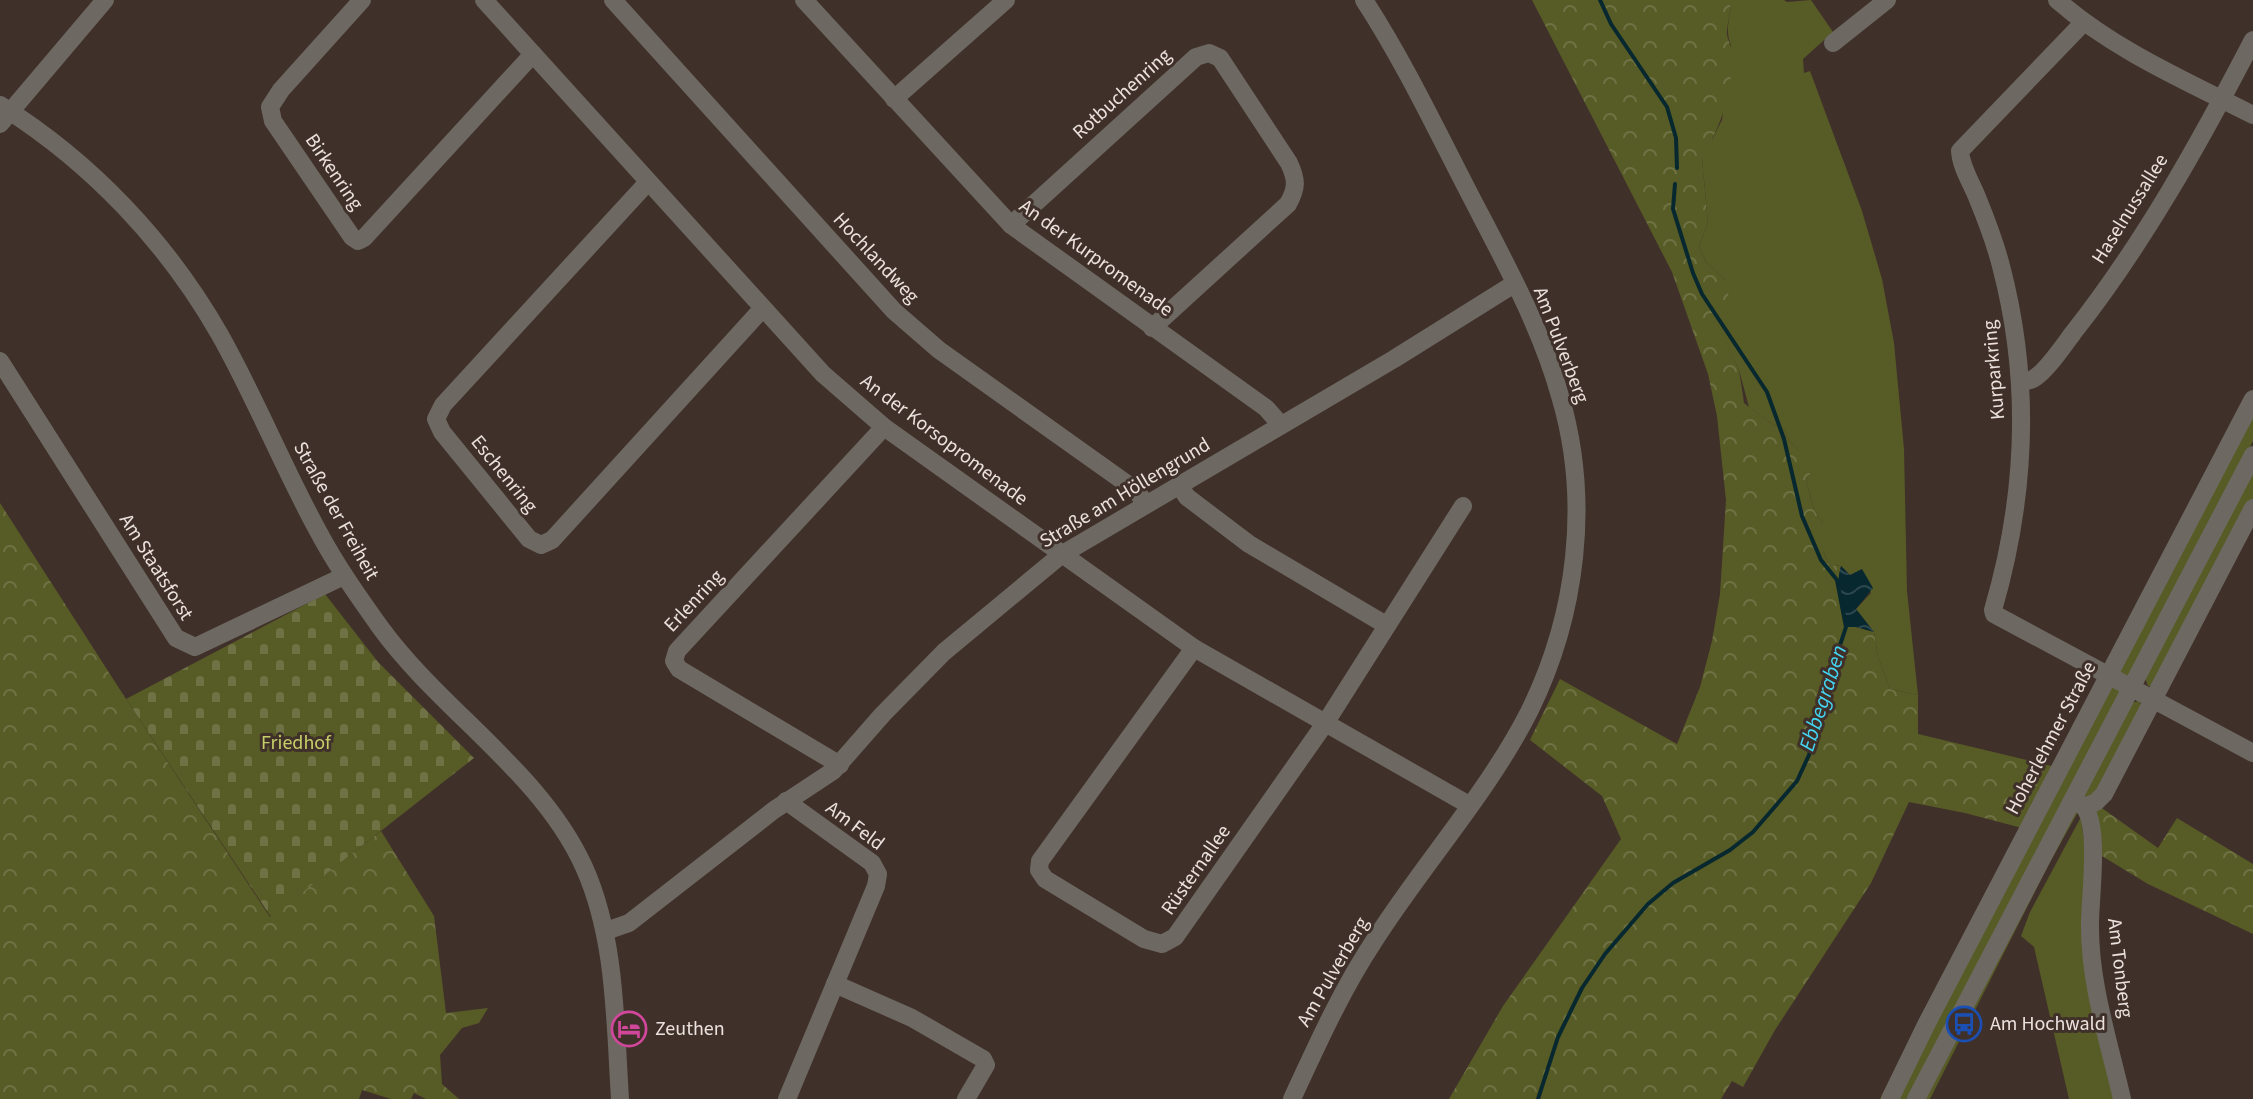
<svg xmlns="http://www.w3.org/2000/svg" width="2253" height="1099" font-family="'Source Sans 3',sans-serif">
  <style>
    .grass { fill: #575b25 }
    .forest { fill: url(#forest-crowns) }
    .cemetery { fill: url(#cemetery-stones) }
    .water { fill: url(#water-waves) }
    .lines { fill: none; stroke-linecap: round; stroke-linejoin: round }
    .stream { stroke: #08282f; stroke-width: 4 }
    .minor { stroke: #6d6962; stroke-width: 18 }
    .labels { text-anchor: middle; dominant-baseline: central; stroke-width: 6; stroke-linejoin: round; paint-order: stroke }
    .street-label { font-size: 20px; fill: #ebe1dd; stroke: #40302a }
    .park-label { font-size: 20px; fill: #c5ce68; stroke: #40302a }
    .poi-label { font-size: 20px; fill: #ebe1dd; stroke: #40302a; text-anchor: start }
    .water-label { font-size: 22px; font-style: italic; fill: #43d7f4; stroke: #40302a }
  </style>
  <defs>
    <pattern id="forest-crowns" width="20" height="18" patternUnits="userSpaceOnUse" patternTransform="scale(2)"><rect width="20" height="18" fill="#575b25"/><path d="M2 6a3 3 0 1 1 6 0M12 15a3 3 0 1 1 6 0" fill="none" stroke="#6f7244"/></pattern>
    <pattern id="cemetery-stones" width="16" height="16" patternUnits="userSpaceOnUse" patternTransform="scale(2)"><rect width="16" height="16" fill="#575b25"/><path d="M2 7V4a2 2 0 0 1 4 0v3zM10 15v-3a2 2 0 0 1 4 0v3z" fill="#6f7244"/></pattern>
    <pattern id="water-waves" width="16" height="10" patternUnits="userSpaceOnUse" patternTransform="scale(2)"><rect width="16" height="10" fill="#08282f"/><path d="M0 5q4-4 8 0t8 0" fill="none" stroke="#2c474d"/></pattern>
  </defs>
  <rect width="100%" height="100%" fill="#40302a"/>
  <!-- grass -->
  <g class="grass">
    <path d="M1731 0H1784L1787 2 1811 0 1833 32 1803 59 1804 73 1810 71 1862 211 1882 279 1894 343 1904 449 1907 591 1918 695 1890 689 1878 657 1874 632 1856 609 1871 593 1861 570 1850 575 1841 566 1829 565 1823 551V524L1814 510 1806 479 1815 466 1789 441 1784 429 1772 424 1749 407 1739 370 1714 318 1726 281 1706 262 1699 246 1708 223 1702 159 1722 120 1731 45C1724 29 1731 17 1731 0Z"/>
    <polygon points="2253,416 2253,441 2115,701 2076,811 2078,812 2049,864 1930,1099 1880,1099 2022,828"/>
    <polygon points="2253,471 2253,500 2151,686 2148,686 2145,678"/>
    <polygon points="2138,701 2143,706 2095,797 2081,797 2132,703"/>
    <polygon points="2081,817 2117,1099 2069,1099 2034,947 2021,936 2030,912"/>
  </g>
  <!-- forest -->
  <g class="forest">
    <path d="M1532 0H1731C1731 11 1728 20 1727 31 1726 36 1730 42 1731 48 1734 79 1726 112 1712 139L1714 146 1702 159 1708 223 1699 246 1706 262 1726 281 1731 311 1715 318 1739 370 1744 403 1772 424 1784 429 1789 441 1816 466 1806 479 1814 510 1823 524V551L1829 565 1841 566C1835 587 1840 606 1846 627H1856L1874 632 1878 657 1890 689 1918 695V734L2056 767 2022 828 1965 813 1909 802 1871 883 1775 1030 1743 1087 1732 1081 1721 1099H1449L1503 1006 1621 839 1602 796 1530 740 1560 679 1677 744 1700 687 1712 641 1720 594 1726 500 1717 416 1708 374 1672 272Z"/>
    <polygon points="0,503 126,699 270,917 381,831 434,916 446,1013 488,1008 479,1023 462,1028 440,1055 442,1084 459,1099 426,1099 414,1093 411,1099 391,1099 362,1090 359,1099 0,1099"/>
    <polygon points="2099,806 2158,848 2177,818 2253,864 2253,934 2148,884 2102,856 2095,812"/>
  </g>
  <!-- cemetery -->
  <polygon class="cemetery" points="325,594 378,662 474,758 271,917 126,699"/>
  <!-- water -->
  <path class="water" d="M1841 566 1850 575 1862 569 1873 588 1856 609 1874 632 1856 627H1846C1840 606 1835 587 1841 566Z"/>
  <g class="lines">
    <!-- stream -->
    <g class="stream">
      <polyline points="1600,0 1611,24 1667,107 1676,138 1677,168"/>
      <polyline points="1538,1099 1558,1037 1582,988 1605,954 1648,904 1673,883 1730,850 1753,832 1797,781 1809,755 1823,697 1846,627 1837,580 1821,560 1802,516 1784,439 1767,392 1702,294 1693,273 1673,209 1675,184"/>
    </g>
    <!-- minor -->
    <g class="minor">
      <polyline points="362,0 281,90 270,107 273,121 352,237 358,241 364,238 533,54"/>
      <polyline points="484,0 823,374 884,427 1194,648 1469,805"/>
      <polyline points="613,0 894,311 939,350 1137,491 1145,504"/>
      <polyline points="804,0 1011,225 1266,408 1281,425"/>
      <path d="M2057 0C2114 50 2186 81 2253 115"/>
      <path d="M2084 22 1960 151C1961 167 1971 182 1977 197 1986 219 1995 242 2001 266 2031 380 2026 497 1993 610L1994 614 2253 753"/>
      <polyline points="1833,43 1887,0"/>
      <polyline points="894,99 1006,0"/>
      <path d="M0 105C91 162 167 242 220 335 256 399 283 467 318 531 336 565 358 596 380 627 441 711 541 772 584 867 616 938 615 1022 620 1099"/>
      <polyline points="0,124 105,0"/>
      <polyline points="648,182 443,405 436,419 442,432 529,539 541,545 552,540 762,309"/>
      <path d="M1011 225 1196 57 1209 53 1220 58 1289 163C1297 180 1297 188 1288 204L1152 328"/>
      <polyline points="0,361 176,638 195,647 344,576"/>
      <path d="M2021 382C2025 381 2029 381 2033 379 2046 372 2064 345 2073 333 2144 243 2200 142 2253 40"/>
      <polyline points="1179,485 1187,497 1249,544 1386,625"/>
      <polyline points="1194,648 1040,861 1039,870 1045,879 1144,939 1162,944 1175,937 1326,722 1463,506"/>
      <polyline points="840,765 679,669 674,661 677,651 884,427"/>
      <polyline points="786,801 872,863 878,874 876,886 787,1099"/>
      <path d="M2073 801C2077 803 2081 804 2084 807 2100 826 2090 898 2090 923 2089 982 2109 1042 2122 1099"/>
      <polyline points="2084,807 2096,802 2104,794 2253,508"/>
      <polyline points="606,931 629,923 774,810 833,771 883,714 944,652 1061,555 1394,359 1514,284"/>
      <polyline points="835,984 912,1018 983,1059 986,1065 966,1099"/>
      <path d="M1292 1099C1317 1045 1341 991 1374 941 1423 864 1487 794 1529 712 1577 615 1591 500 1560 396 1540 324 1501 255 1467 189 1434 125 1403 60 1364 0"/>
      <polyline points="1890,1099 1927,1023 2253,399"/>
      <polyline points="1916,1099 2253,455"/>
    </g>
  </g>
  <!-- icons -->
  <defs>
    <g id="bus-ring" transform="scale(1.8)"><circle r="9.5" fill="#40302a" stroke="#1a4fb4" stroke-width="1.5"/><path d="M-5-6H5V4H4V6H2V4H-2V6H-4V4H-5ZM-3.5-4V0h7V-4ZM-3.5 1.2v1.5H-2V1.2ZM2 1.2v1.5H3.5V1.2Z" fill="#1a4fb4"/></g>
    <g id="hotel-ring" transform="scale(1.8)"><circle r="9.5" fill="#40302a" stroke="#d1479c" stroke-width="1.5"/><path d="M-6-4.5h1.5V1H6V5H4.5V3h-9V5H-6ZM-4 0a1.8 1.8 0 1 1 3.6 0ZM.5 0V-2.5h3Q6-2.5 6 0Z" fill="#d1479c"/></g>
  </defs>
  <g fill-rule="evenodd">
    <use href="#bus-ring" x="1964" y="1024"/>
    <use href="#hotel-ring" x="629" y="1029"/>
  </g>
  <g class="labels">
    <!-- street labels -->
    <g class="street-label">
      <text transform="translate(1122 94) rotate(-42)">Rotbuchenring</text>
      <text transform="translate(334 172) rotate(56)">Birkenring</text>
      <text transform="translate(2130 209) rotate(-58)">Haselnussallee</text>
      <text transform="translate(876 258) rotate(47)">Hochlandweg</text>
      <text transform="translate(1096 258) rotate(36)">An der Kurpromenade</text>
      <text transform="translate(1561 345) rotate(69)">Am Pulverberg</text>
      <text transform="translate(1994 370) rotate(-95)">Kurparkring</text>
      <text transform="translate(944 440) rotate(37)">An der Korsopromenade</text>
      <text transform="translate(504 474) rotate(51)">Eschenring</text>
      <text transform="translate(1125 493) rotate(-31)">Straße am Höllengrund</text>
      <text transform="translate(336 511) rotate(61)">Straße der Freiheit</text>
      <text transform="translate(156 567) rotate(58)">Am Staatsforst</text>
      <text transform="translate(694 601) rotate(-47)">Erlenring</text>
      <text transform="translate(2051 738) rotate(-62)">Hoherlehmer Straße</text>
      <text transform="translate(855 826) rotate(37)">Am Feld</text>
      <text transform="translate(1196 870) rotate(-55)">Rüsternallee</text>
      <text transform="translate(2120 968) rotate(83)">Am Tonberg</text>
      <text transform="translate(1333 972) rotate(-60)">Am Pulverberg</text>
    </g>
    <!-- park labels -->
    <g class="park-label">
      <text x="296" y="743">Friedhof</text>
    </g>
    <!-- poi labels -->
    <g class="poi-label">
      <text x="1990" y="1024">Am Hochwald</text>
      <text x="655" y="1029">Zeuthen</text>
    </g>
    <!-- water labels -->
    <g class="water-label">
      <text transform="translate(1823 698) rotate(-72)">Ebbegraben</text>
    </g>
  </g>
</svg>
